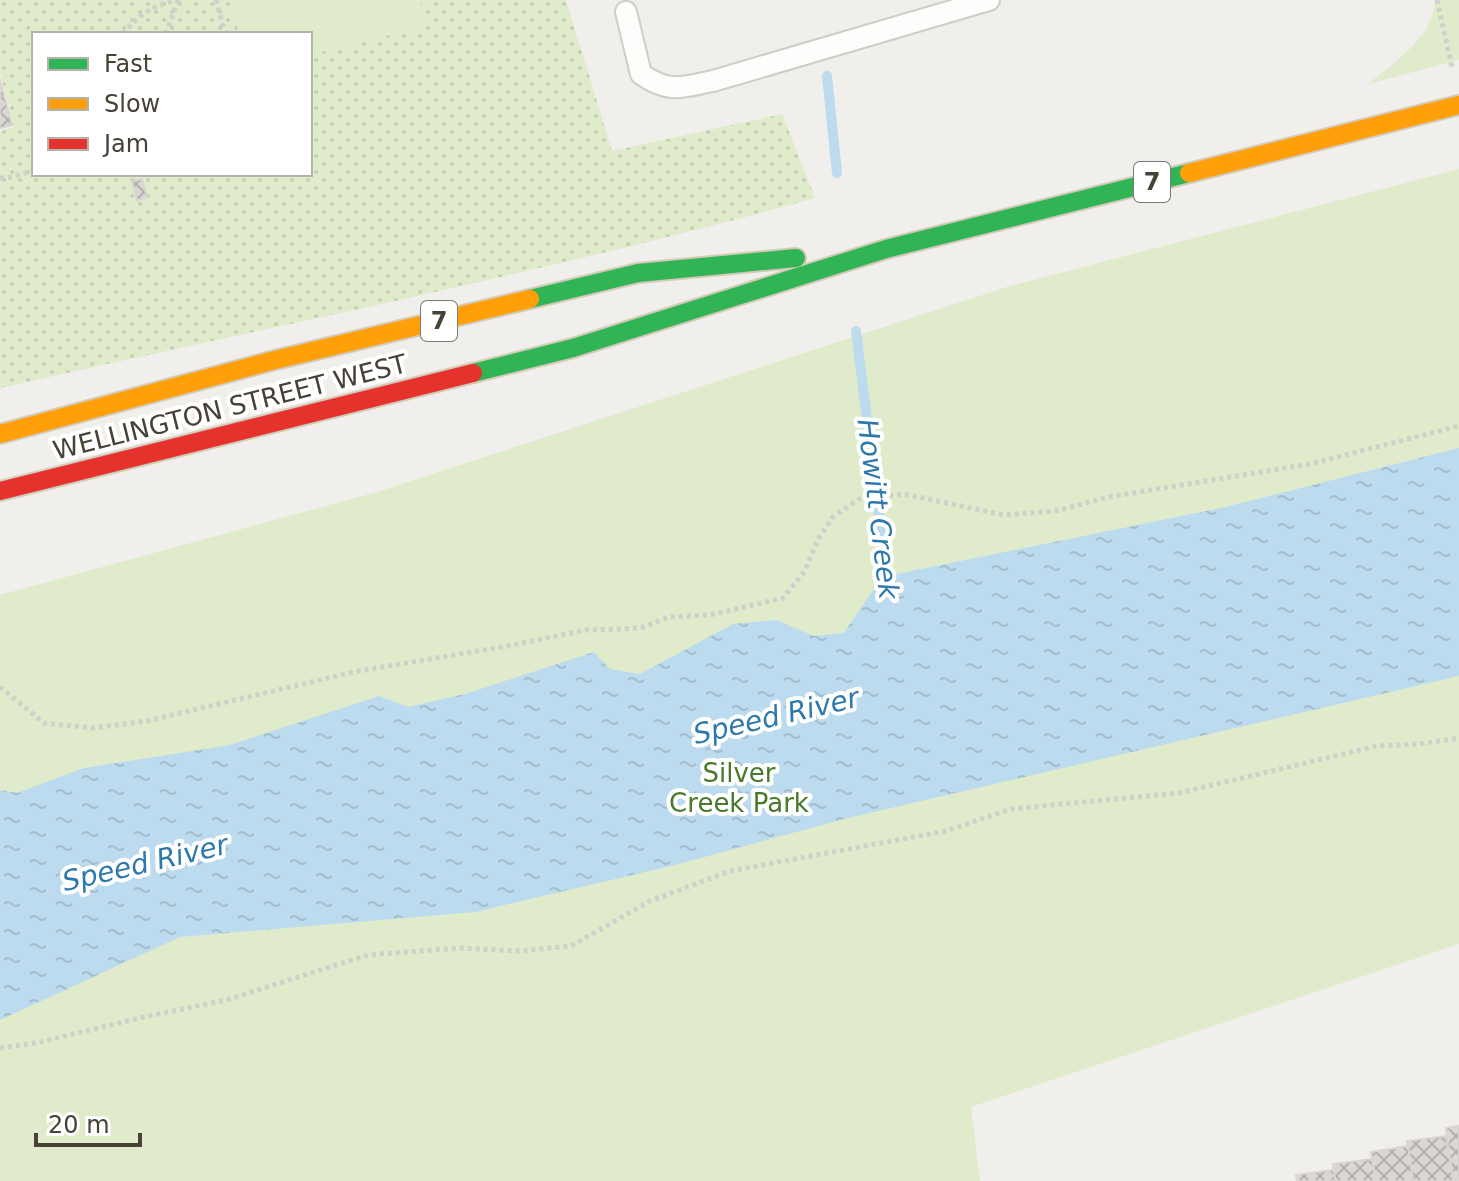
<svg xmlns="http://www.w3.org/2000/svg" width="1459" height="1181" font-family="'DejaVu Sans',sans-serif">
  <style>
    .grass { fill: url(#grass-dots); fill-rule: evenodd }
    .green { fill: #dfebcb }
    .water { fill: url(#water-ripples) }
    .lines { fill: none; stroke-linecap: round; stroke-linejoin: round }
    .stream { stroke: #bcdbee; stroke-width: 10 }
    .building { fill: url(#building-cross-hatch); stroke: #d9d6d1; stroke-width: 2 }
    .lane-casing { stroke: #cfcdc8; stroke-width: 24 }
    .fast-casing { stroke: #d3cbb8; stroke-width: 22 }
    .slow-casing { stroke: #d3cbb8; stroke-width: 22 }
    .jam-casing { stroke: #d3cbb8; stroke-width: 22 }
    .path { stroke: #d1cfca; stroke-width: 5; stroke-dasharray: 4 4; stroke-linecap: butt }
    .lane { stroke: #fdfdfc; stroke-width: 20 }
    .fast { stroke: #30b455; stroke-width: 18 }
    .slow { stroke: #ff9f0a; stroke-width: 18 }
    .jam { stroke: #e5322d; stroke-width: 18 }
    .labels { text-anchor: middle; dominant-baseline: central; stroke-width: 8; stroke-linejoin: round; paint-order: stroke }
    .shield { fill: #fff; stroke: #7e7a73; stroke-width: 2 }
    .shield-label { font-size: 24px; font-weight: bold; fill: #474137 }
    .street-label { font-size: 26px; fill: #474137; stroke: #fff }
    .park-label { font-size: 26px; fill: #49792a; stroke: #fff }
    .water-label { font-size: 28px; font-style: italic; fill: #2e79ab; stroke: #fff }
  </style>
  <defs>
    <pattern id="grass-dots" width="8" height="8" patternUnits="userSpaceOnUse" patternTransform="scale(2)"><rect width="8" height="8" fill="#dfebcb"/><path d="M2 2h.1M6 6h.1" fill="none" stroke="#c1cbaf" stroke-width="1.8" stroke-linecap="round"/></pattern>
    <pattern id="water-ripples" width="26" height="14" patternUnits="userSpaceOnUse" patternTransform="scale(2)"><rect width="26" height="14" fill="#bcdbee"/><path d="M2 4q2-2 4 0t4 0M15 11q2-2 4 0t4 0" fill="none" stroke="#a3bdcd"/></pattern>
    <pattern id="building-cross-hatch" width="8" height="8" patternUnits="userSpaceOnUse" patternTransform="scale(2)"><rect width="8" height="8" fill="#dbd8d3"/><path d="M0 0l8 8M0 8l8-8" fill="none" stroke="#b3b1ac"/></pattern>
  </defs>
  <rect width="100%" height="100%" fill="#f1efeb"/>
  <!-- grass -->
  <path class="grass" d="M0 0H566L612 151 782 114 815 198C546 273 272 326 0 388V131L14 127 0 72ZM34 34H310V174H34Z"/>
  <!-- green -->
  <g class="green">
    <polygon points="230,0 420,0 427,26 310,55 310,34 239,34"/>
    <path d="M1436 0H1459V60L1368 84C1387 68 1412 51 1425 31 1431 22 1434 10 1436 0Z"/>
    <polygon points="1459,169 1459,944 971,1107 980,1181 0,1181 0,595 377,492 1010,286"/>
  </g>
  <!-- water -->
  <polygon class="water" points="1459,448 1459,676 848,818 675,865 475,912 180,937 0,1020 0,790 17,793 84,768 230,745 379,696 408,707 465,694 594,652 610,669 640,674 733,624 776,620 814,636 844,633 871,593 887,576 1221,508"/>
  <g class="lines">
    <!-- stream -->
    <g class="stream">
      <polyline points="827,76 837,173"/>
      <polyline points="856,331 888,587"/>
    </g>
  </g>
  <!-- building -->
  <g class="building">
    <polygon points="0,79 12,125 0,128"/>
    <polygon points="142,179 147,197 137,200 132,181"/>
    <polygon points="1459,1126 1459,1181 1453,1181 1446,1128"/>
    <polygon points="1446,1136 1453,1181 1413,1181 1407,1141"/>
    <polygon points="1408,1146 1413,1181 1376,1181 1371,1152"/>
    <polygon points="1372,1159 1376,1181 1335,1181 1333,1164"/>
    <polygon points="1334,1170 1335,1181 1297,1181 1296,1175"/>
  </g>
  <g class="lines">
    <!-- lane casing -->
    <g class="lane-casing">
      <path id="lane" d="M626 12 641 74C670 94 681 87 713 81L989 0"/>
    </g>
    <!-- fast casing -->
    <g class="fast-casing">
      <g id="fast">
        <polyline points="530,299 638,273 796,258"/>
        <polyline points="473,373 573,348 886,249 1189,173"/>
      </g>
    </g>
    <!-- slow casing -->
    <g class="slow-casing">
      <g id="slow">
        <polyline points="1189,173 1459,105"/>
        <polyline points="0,434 275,360 530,299"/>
      </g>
    </g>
    <!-- jam casing -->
    <g class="jam-casing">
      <polyline id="jam" points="0,491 473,373"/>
    </g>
    <!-- path -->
    <g class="path">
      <polyline points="216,0 225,34"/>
      <polyline points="1437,0 1452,67"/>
      <path d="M123 34C138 15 152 6 176 0"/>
      <polyline points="166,34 178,0"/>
      <polyline points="0,178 12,177 34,170"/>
      <polyline points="0,687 44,723 93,728 147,721 353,672 508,646 586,630 623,629 644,627 668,617 710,615 783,598 805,571 818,539 833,517 859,499 904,494 1004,515 1056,511 1108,497 1310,464 1459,426"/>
      <polyline points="0,1048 36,1043 144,1017 226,1000 368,955 460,948 520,951 571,946 650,901 730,871 946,831 1011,809 1179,793 1377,746 1419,744 1459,738"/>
    </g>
    <!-- lane -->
    <use href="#lane" class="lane"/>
    <!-- fast -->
    <use href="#fast" class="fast"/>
    <!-- slow -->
    <use href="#slow" class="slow"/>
    <!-- jam -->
    <use href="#jam" class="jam"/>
  </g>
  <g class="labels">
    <!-- shield labels -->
    <g class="shield">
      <rect x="1134" y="162" width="36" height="40" rx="6"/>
      <rect x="421" y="301" width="36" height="40" rx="6"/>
    </g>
    <g class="shield-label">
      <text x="1152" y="182">7</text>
      <text x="439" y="321">7</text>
    </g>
    <!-- street labels -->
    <g class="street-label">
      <text transform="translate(230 407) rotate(-14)">WELLINGTON STREET WEST</text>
    </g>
    <!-- park labels -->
    <g class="park-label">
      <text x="739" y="773">Silver<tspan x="739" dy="30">Creek Park</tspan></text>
    </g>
    <!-- water labels -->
    <g class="water-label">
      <text transform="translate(878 509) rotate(83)">Howitt Creek</text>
      <text transform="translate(776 716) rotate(-13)">Speed River</text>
      <text transform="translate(145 863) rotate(-13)">Speed River</text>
    </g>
  </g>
  <!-- legend -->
  <rect x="32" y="32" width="280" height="144" fill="#ffffff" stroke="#b5b3af" stroke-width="2"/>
  <rect x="48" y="58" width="40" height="12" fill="#30b455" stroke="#b5b3af" stroke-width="2"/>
  <text x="104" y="72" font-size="24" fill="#474137">Fast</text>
  <rect x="48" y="98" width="40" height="12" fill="#ff9f0a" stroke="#b5b3af" stroke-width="2"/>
  <text x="104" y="112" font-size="24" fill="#474137">Slow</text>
  <rect x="48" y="138" width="40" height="12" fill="#e5322d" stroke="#b5b3af" stroke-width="2"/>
  <text x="104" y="152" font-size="24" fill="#474137">Jam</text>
  <!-- scale -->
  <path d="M36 1133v12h104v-12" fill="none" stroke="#474137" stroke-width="4"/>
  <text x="48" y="1133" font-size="24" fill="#474137" stroke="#ffffff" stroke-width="6" paint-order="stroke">20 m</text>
</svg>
